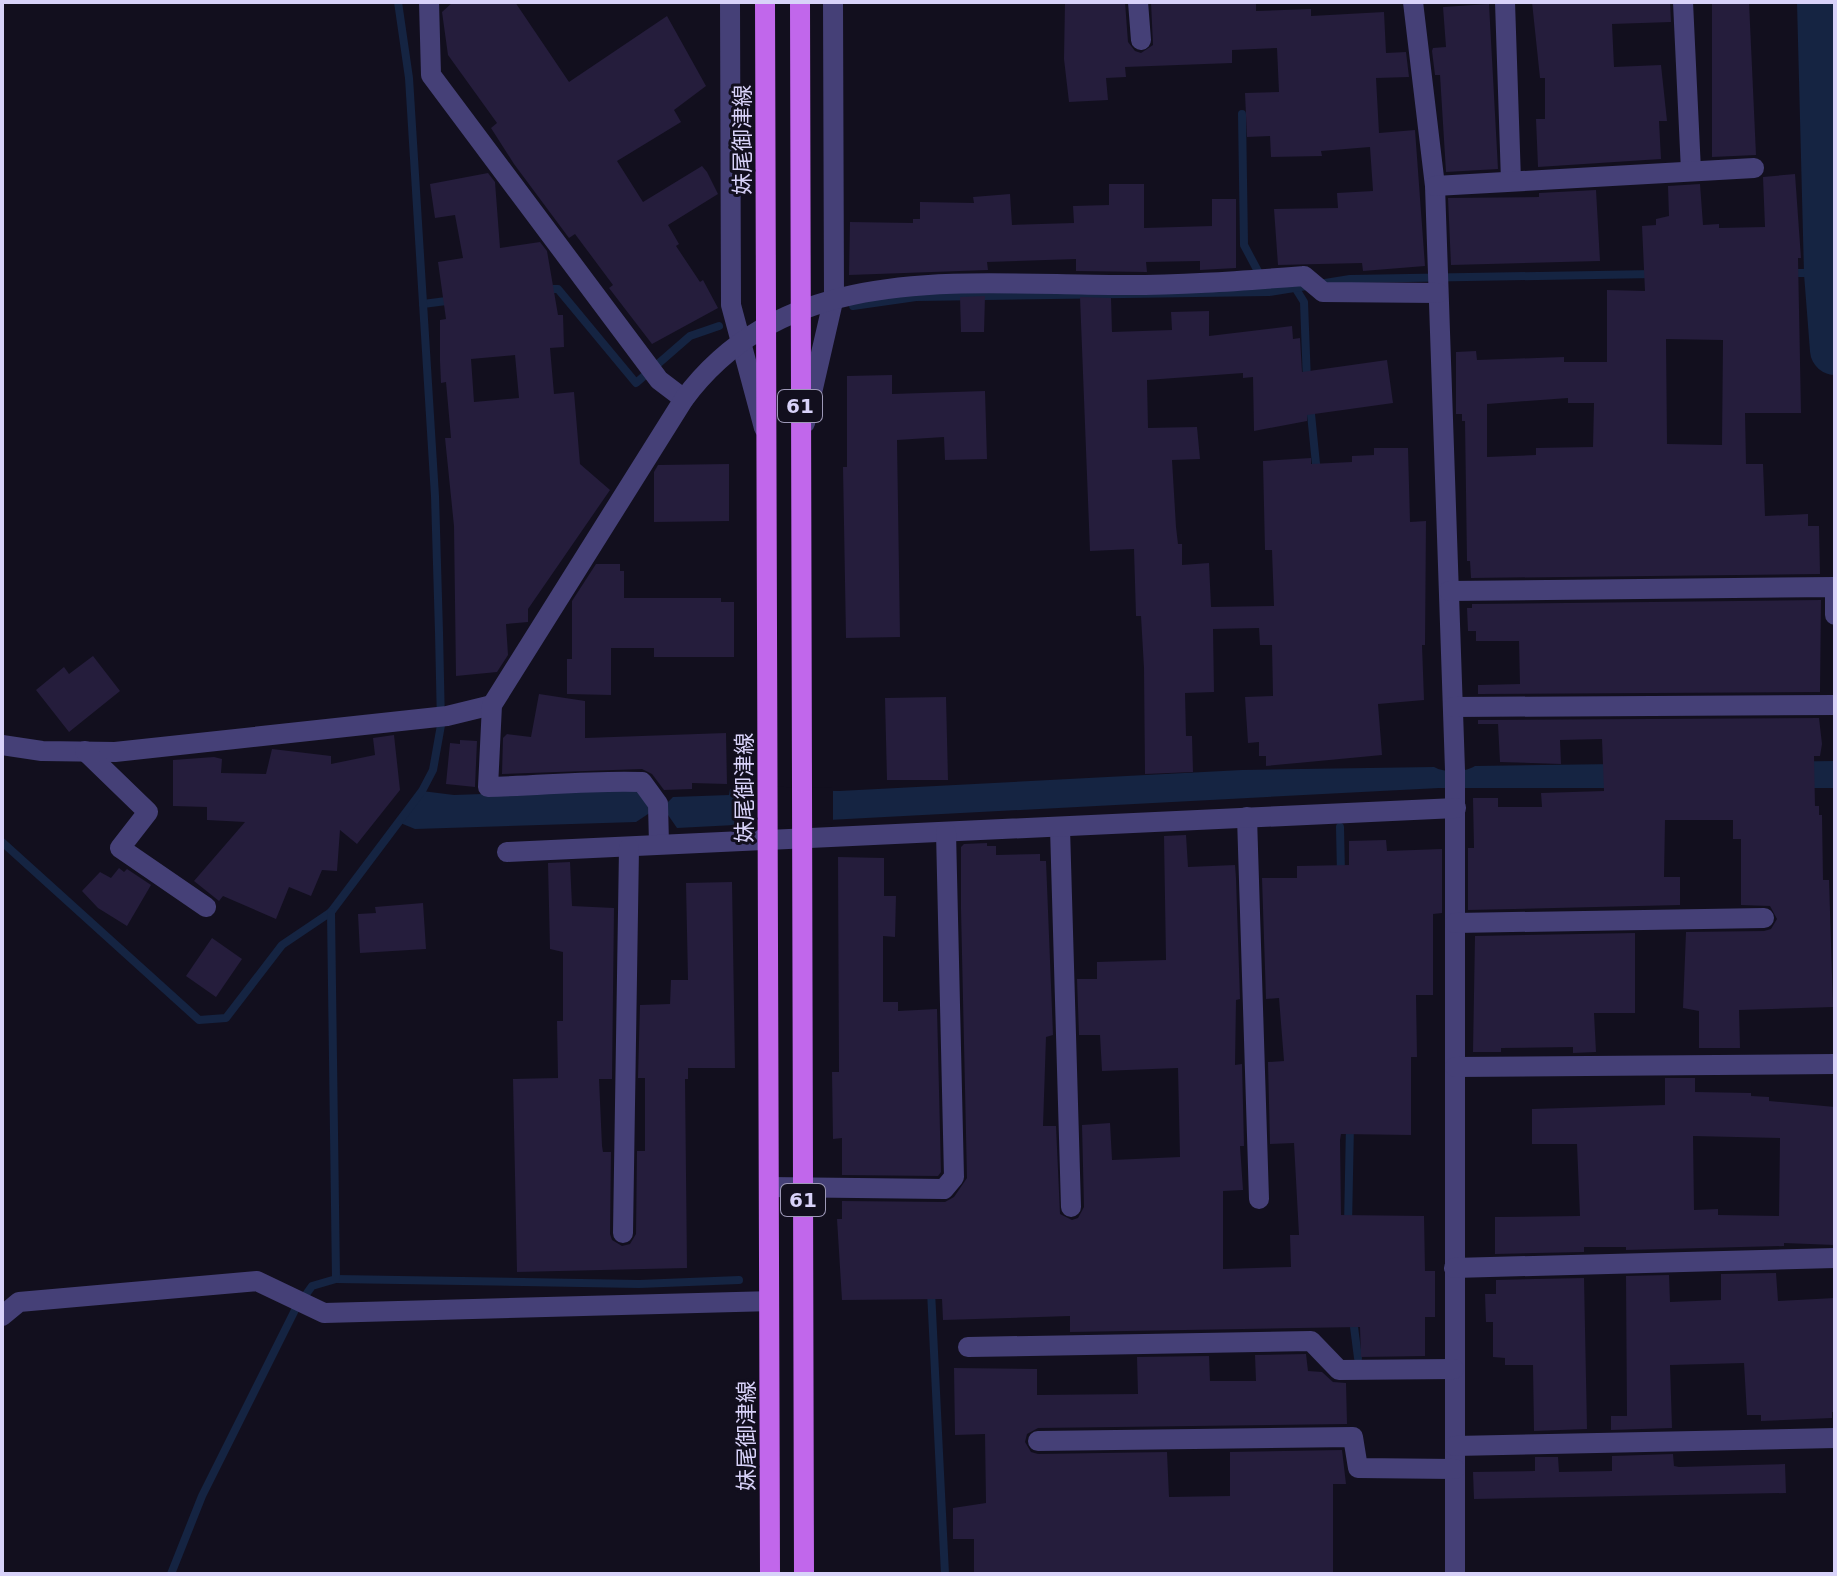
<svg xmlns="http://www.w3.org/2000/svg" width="1837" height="1576" font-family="'DejaVu Sans','Noto Sans JP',sans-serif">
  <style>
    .water { fill: #152442 }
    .pier { fill: #120f1e }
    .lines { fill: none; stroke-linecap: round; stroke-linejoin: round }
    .stream { stroke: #152442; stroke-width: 8 }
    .river { stroke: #152442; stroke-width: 50 }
    .building { fill: #251d3c; fill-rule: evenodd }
    .minor { stroke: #454077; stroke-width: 20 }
    .major { stroke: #c167eb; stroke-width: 20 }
    .labels { text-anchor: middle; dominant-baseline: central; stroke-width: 6; stroke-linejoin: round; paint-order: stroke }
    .shield { fill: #120f1e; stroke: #9d98b7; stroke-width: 2 }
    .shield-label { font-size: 20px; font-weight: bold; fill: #d8d2f9 }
    .street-label { font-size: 22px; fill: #d8d2f9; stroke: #120f1e }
  </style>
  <rect width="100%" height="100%" fill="#120f1e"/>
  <!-- water -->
  <path class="water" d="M1835 761V788H1439L677 828 666 812H651L636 822 415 829 398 822 422 791 454 795 639 788 666 804 673 797 729 795 730 789 839 791 1242 770 1434 767C1445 773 1464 773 1475 766Z"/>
  <!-- pier -->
  <polygon class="pier" points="738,786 833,788 833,823 738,829"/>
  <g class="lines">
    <!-- stream -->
    <g class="stream">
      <polyline points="1242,114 1244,245 1261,277"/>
      <polyline points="1828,193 1835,192"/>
      <polyline points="1787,273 1829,273"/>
      <polyline points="543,289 558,289 636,383 690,336 719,326"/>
      <polyline points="1296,289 1304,302 1307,382"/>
      <polyline points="423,304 454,300"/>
      <polyline points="853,306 916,297 1269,292 1350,279 1654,274"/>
      <polyline points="1310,404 1317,474"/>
      <polyline points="1340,827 1341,874"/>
      <polyline points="2,842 199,1020 226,1018 282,945 331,912 422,791 433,770 441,725 439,632 435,496 409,78 398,2"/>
      <polyline points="1348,1226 1350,1124"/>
      <polyline points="336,1279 639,1284 739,1280"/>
      <polyline points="931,1291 945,1574"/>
      <polyline points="1353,1319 1358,1358"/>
      <polyline points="171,1574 202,1496 295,1310 312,1286 336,1279 331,912"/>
    </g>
    <!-- river -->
    <polyline class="river" points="1822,2 1829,273 1835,350"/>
  </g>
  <!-- building -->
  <g class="building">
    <polygon points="453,2 515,2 569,82 667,16 706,86 674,110 681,122 617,161 643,202 702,166 707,172 718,194 668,225 679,244 676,246 700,282 703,280 718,308 652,344 609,288 613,285 575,234 569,238 514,164 491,128 497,123 448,55 442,12"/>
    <polygon points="1065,2 1125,2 1128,42 1135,51 1141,53 1153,45 1151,2 1256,2 1256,11 1311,9 1311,16 1384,12 1386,53 1406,52 1409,77 1376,78 1379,133 1415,130 1425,266 1363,271 1362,263 1278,265 1274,209 1338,208 1337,193 1373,191 1370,147 1321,151 1322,156 1271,157 1270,136 1247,137 1245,93 1279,92 1277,48 1232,50 1232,63 1125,67 1126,77 1106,78 1108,100 1069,102 1064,59"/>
    <polygon points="1532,2 1670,2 1671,22 1612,24 1614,67 1661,65 1667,121 1659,121 1661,159 1538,167 1536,119 1545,119 1545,78 1540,78"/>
    <polygon points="1712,2 1749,2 1756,155 1712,157"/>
    <polygon points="1489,4 1498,169 1446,172 1440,75 1435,75 1432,51 1433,48 1446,47 1443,7"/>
    <path d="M488 173 495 182 500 248 540 242 547 251 558 315H563L564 347 550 348 554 394 574 392 580 464 610 490 528 609V622L506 624 508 655 497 672 456 676 454 526 445 438H451L446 382 441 383 440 361V320L446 319 438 262 463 258 455 215 435 218 430 184ZM515 355 519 398 474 402 471 359Z"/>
    <path d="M1795 174 1801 258H1798L1801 413H1745L1746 464H1763L1765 516 1808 514V526H1819L1820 574 1471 578 1470 561H1467L1465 421H1462V414H1456V352L1476 351 1477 360 1564 357V362H1607V290L1645 291 1642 226 1656 225V219L1669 216 1668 186 1700 184 1703 225 1719 224V228L1765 227 1763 177ZM1666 339 1723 340 1722 445 1667 444ZM1568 398V403H1594L1593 447 1536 448V455L1487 457V404Z"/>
    <polygon points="1109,184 1144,184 1144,228 1212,226 1212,199 1236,199 1236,268 1200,270 1200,261 1146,262 1147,272 1076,271 1076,259 987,262 988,270 849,275 850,222 913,223 913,219 920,219 920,202 974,203 973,197 1010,194 1012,225 1074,223 1073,206 1109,205"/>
    <polygon points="1596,190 1600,261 1451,265 1448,198 1539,197 1539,193"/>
    <polygon points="985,296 984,332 961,332 960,297"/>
    <polygon points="1080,297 1111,298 1112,332 1172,330 1171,312 1209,311 1209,336 1292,326 1293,339 1300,338 1302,372 1387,360 1393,403 1307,415 1307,421 1254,431 1253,377 1243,378 1243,373 1147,380 1148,428 1197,427 1200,459 1172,460 1176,527 1178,544 1182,544 1182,565 1209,563 1211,607 1274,606 1272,550 1265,550 1263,461 1311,458 1311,464 1352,462 1352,456 1374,455 1374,448 1408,448 1410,522 1426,521 1425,645 1422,645 1424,700 1378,704 1382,755 1266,766 1266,756 1259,756 1259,742 1248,743 1245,697 1273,696 1272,645 1260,645 1259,628 1213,629 1214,692 1185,693 1186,736 1192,736 1193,772 1145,774 1144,668 1141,616 1136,616 1134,549 1090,551"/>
    <polygon points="892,375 892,394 985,391 987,459 945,460 944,437 897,440 900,637 846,638 843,467 847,467 847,376"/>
    <polygon points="729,464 729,521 654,522 654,472 658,465"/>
    <polygon points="596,564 620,564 620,571 624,571 624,598 721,598 721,602 734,602 734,657 654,657 654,648 611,648 611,695 567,694 567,659 572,659 572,601"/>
    <polygon points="1821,600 1820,692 1478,694 1478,685 1520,684 1519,641 1476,641 1476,631 1468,631 1467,608 1472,608 1472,604"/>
    <polygon points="93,656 120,691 69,732 36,690 64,667 69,674"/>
    <polygon points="539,694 585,701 585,738 726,733 727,784 692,783 692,789 664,790 652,774 642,769 502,774 503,738 507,734 531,737"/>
    <polygon points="946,697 948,780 887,780 885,698"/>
    <polygon points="1819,718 1822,744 1820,756 1814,756 1815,806 1819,806 1819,815 1822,815 1823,880 1829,880 1833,1007 1739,1010 1740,1048 1699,1048 1699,1011 1683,1008 1686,932 1764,931 1771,929 1777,919 1770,906 1741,905 1741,839 1733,839 1733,820 1665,820 1664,877 1680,877 1680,905 1468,910 1468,848 1474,848 1473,798 1498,798 1498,807 1542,807 1541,793 1604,791 1602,739 1560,740 1561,764 1500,762 1498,724 1478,724 1478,720"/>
    <polygon points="394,735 400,790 357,844 340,830 337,871 322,870 311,896 289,887 276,919 223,896 219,901 194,881 245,822 207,820 207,807 173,806 173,760 214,757 222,759 221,773 266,774 272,749 331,756 331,764 375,755 373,738"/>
    <polygon points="460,740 477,741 475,787 446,784 450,743 460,744"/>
    <polygon points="1186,835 1188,867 1235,865 1236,878 1240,999 1236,1000 1235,1065 1242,1064 1244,1146 1240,1146 1243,1190 1223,1191 1223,1269 1291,1267 1290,1235 1299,1235 1294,1143 1270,1144 1268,1062 1284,1061 1279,998 1266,999 1262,878 1297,878 1297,866 1349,865 1349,841 1386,840 1387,851 1442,849 1442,913 1433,914 1433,995 1416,995 1417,1057 1411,1057 1411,1135 1341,1134 1340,1140 1341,1215 1424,1216 1425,1271 1435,1271 1435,1317 1425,1317 1425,1356 1361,1357 1360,1327 1070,1332 1070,1316 943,1320 942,1299 842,1300 837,1219 842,1219 842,1201 945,1202 954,1197 967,1178 961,909 961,847 964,844 987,843 987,846 996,846 996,855 1040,854 1040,861 1046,861 1053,1035 1046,1037 1043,1126 1056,1126 1060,1214 1072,1220 1078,1218 1084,1207 1082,1125 1110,1123 1112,1160 1180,1157 1178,1068 1102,1071 1100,1035 1079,1035 1077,979 1097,979 1097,962 1166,960 1164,836"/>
    <polygon points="838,857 884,858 884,896 896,896 895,937 883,936 883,1002 898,1002 898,1011 937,1009 941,1172 938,1176 842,1175 842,1138 833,1139 832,1072 839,1072"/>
    <polygon points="570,862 572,906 614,908 612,1079 599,1079 602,1146 603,1152 611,1152 610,1234 612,1240 622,1246 630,1244 636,1234 637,1151 645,1151 645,1078 638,1078 640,1005 670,1004 671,980 688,980 686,883 732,882 735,1068 688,1068 688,1079 685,1079 687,1268 517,1272 513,1079 558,1078 557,1021 563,1021 563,952 550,949 548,863"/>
    <polygon points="119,868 124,872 127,869 151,885 127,926 98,908 82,891 100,872 111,878"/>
    <polygon points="423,903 426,949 360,953 358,914 376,913 375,907"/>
    <polygon points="1635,933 1635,1013 1594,1013 1596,1052 1573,1053 1573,1047 1501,1048 1501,1052 1473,1052 1475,936"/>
    <polygon points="212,938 242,959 216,997 186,976"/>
    <path d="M1665 1078H1695V1092L1751 1093V1096L1769 1097V1101L1835 1107V1245L1784 1243V1246L1626 1250V1247H1584V1252L1495 1254V1217L1580 1216 1577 1144H1532V1109L1665 1105ZM1693 1136 1780 1138 1779 1216 1718 1215V1209L1694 1210Z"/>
    <polygon points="1776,1273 1778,1301 1835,1298 1835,1412 1832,1412 1832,1418 1761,1421 1761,1415 1747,1415 1744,1363 1670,1365 1672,1428 1611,1430 1611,1416 1627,1416 1626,1276 1669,1275 1670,1302 1721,1300 1721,1274"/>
    <polygon points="1584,1278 1587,1429 1534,1431 1533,1365 1505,1365 1505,1358 1493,1357 1493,1322 1486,1322 1485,1294 1496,1294 1496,1280"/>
    <polygon points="1306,1354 1308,1371 1322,1372 1333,1382 1346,1383 1347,1424 1038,1428 1027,1434 1025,1442 1031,1452 1038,1454 1167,1452 1169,1497 1230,1496 1230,1452 1342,1450 1346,1484 1333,1484 1333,1574 974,1574 974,1539 953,1539 953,1508 986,1503 985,1434 955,1435 954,1368 1037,1369 1037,1395 1138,1394 1137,1357 1209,1356 1210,1381 1256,1381 1255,1355"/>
    <polygon points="1673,1454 1674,1466 1679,1467 1785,1464 1786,1493 1474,1499 1473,1472 1535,1471 1535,1457 1558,1457 1559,1472 1612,1471 1612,1456"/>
  </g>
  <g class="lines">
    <!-- minor -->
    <g class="minor">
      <polyline points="429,2 431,75 659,380 684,399"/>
      <polyline points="730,2 731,305 764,428"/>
      <polyline points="1138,2 1141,40"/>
      <polyline points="1413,2 1435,186 1455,770 1455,1574"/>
      <polyline points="1505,2 1511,181"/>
      <polyline points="1683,2 1691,171"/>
      <polyline points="1435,186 1754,168"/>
      <polyline points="805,423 834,297 833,2"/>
      <polyline points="1449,591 1835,587 1835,615"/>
      <polyline points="1453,707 1835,705"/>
      <polyline points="2,745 42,751 115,752 447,716 492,705"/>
      <polyline points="85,751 148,812 120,848 206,907"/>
      <polyline points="1247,817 1259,1199"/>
      <polyline points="1060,828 1071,1207"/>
      <path d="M659 844 658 804 642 782C591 780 540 786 488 787L492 705 684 399C786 262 958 284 1110 285 1175 286 1239 281 1304 276L1323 292 1438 293"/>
      <polyline points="507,852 1456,808"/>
      <polyline points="1455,923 1764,918"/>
      <polyline points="1455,1067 1835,1064"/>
      <polyline points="769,1187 944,1189 954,1177 946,832"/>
      <polyline points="623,1233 629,848"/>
      <polyline points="1454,1268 1835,1258"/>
      <polyline points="2,1316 19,1302 257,1281 324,1313 769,1301"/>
      <polyline points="968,1347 1311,1341 1339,1370 1454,1369"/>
      <polyline points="1038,1441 1353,1437 1358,1468 1455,1469"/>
      <polyline points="1455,1446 1835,1438"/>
    </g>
    <!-- major -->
    <g class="major">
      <polyline points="765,2 770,1574"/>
      <polyline points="800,2 804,1574"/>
    </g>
  </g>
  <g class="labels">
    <!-- shield labels -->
    <g class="shield">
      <rect x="778" y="390" width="44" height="32" rx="6"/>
      <rect x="781" y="1184" width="44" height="32" rx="6"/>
    </g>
    <g class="shield-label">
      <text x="800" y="406">61</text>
      <text x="803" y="1200">61</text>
    </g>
    <!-- street labels -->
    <g class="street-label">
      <text transform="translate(742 140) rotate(-90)">妹尾御津線</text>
      <text transform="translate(744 788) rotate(-90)">妹尾御津線</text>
      <text transform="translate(746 1436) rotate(-90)">妹尾御津線</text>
    </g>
  </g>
  <!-- border -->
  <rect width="1837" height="1576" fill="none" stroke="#d8d2f9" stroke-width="8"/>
</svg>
